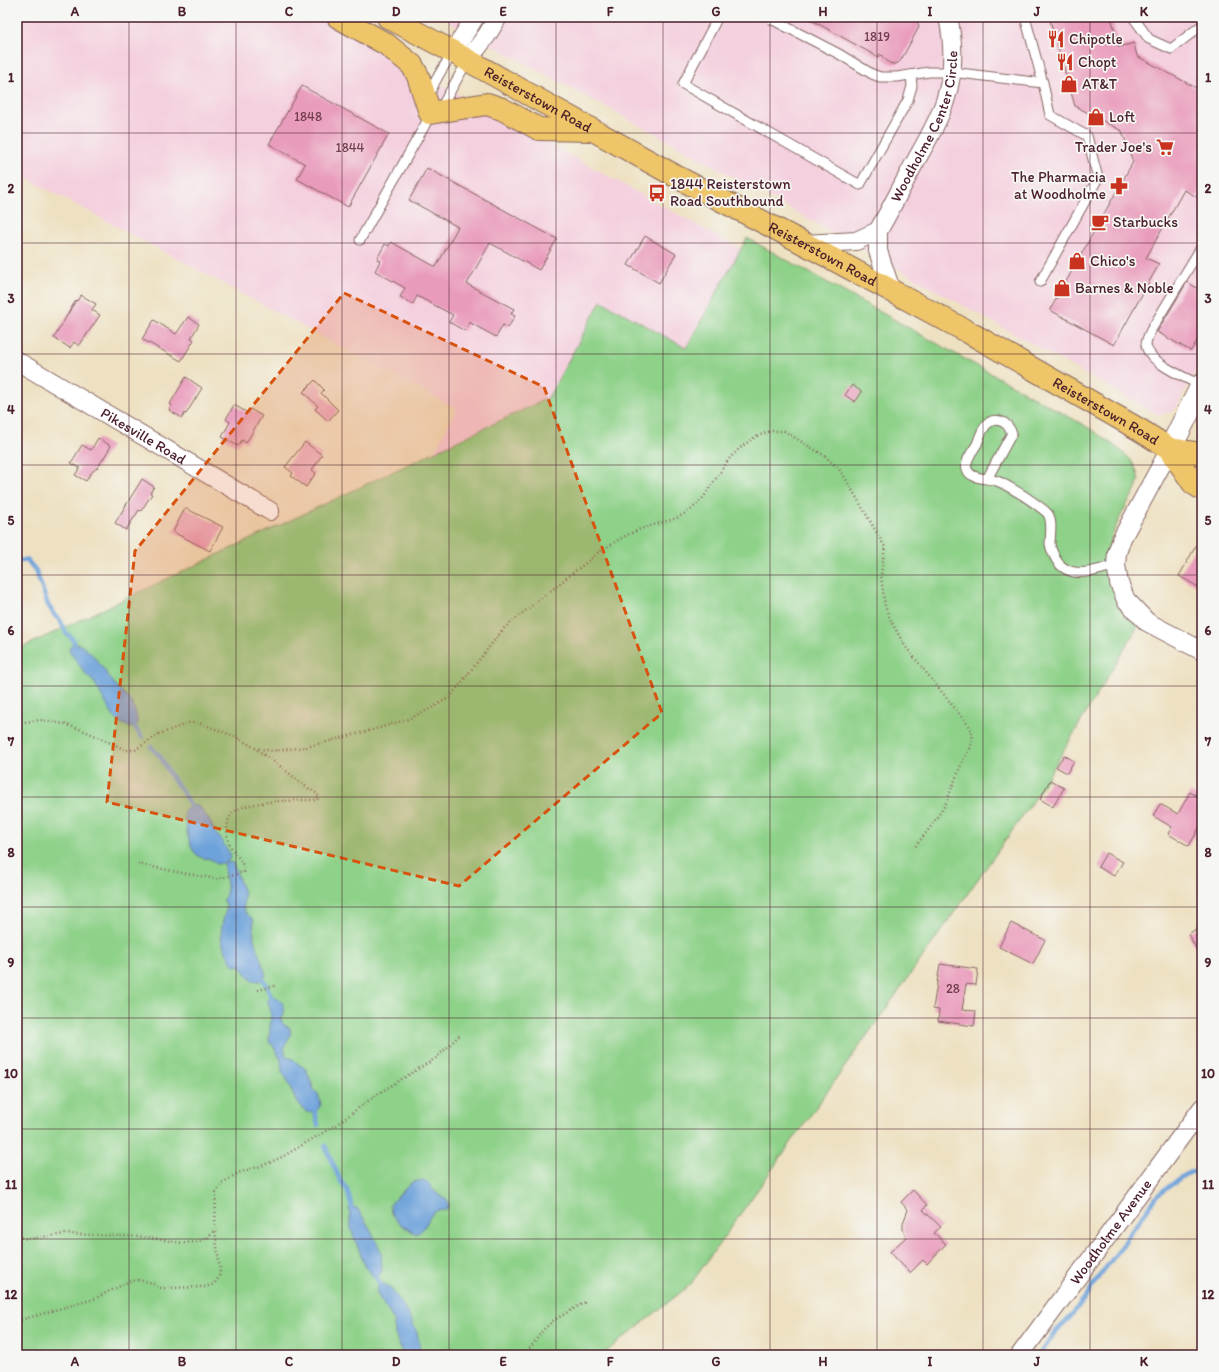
<svg xmlns="http://www.w3.org/2000/svg" width="1219" height="1372" font-family="Itim,sans-serif">
  <style>
    .built { fill: #f4cfde }
    .green { fill: #8ed189; stroke: #6c785a }
    .water { fill: #6da2da; stroke: #5c6082 }
    .lines { fill: none; stroke-linecap: round; stroke-linejoin: round }
    .stream { stroke: #6da2da; stroke-width: 4.5 }
    .building { fill: #e99bbc }
    .service-casing { stroke: #836360; stroke-width: 11 }
    .minor-casing { stroke: #836360; stroke-width: 20 }
    .tertiary-casing { stroke: #836360; stroke-width: 24 }
    .primary-casing { stroke: #836360; stroke-width: 24 }
    .path { stroke: #836360; stroke-width: 2.5; stroke-dasharray: 1 3; stroke-linecap: butt }
    .service { stroke: #fff; stroke-width: 9 }
    .minor { stroke: #fff; stroke-width: 18 }
    .tertiary { stroke: #fff; stroke-width: 22 }
    .primary { stroke: #eec569; stroke-width: 22 }
    .marked { fill: #d8530f; fill-opacity: 0.2; stroke: #d8530f; stroke-width: 3; stroke-dasharray: 8 5; stroke-linejoin: round }
    .grid { fill: none; stroke: #4a1f2b; stroke-width: 1; stroke-opacity: 0.55 }
    .labels { text-anchor: middle; dominant-baseline: central; stroke-width: 3.5; stroke-linejoin: round; paint-order: stroke }
    .number-label { font-size: 13px; fill: #723e4f }
    .poi-label { font-size: 15px; fill: #4a1f2b; stroke: #f6f6f2; text-anchor: start }
    .street-label { font-size: 15px; fill: #4a1f2b; stroke: #f6f6f2 }
    .neatline { fill: none; stroke: #4a1f2b; stroke-width: 1.5 }
    .grid-label { font-size: 13px; text-anchor: middle; font-weight: bold; fill: #4a1f2b }
  </style>
  <rect width="100%" height="100%" fill="#f6f6f2"/>
  <filter id="ink" filterUnits="userSpaceOnUse"><feTurbulence type="fractalNoise" baseFrequency=".025" numOctaves="2"/><feDisplacementMap in="SourceGraphic" scale="8" xChannelSelector="R" yChannelSelector="G"/><feConvolveMatrix kernelMatrix="1 2 1 2 8 2 1 2 1" color-interpolation-filters="sRGB"/></filter>
  <filter id="wash" filterUnits="userSpaceOnUse"><feTurbulence type="fractalNoise" baseFrequency=".012" numOctaves="4" result="noise"/><feDisplacementMap in="SourceGraphic" scale="16" xChannelSelector="R" yChannelSelector="G"/><feGaussianBlur stdDeviation="0.9" result="paint"/><feColorMatrix in="noise" values="0 0 0 0 0 0 0 0 0 0 0 0 0 0 0 0 0 1.4 0 .05"/><feComposite in="paint" operator="in"/></filter>
  <g filter="url(#wash)">
    <rect width="100%" height="100%" fill="#eee1c2"/>
    <!-- built -->
    <g class="built">
      <polygon points="17,17 317,17 741,249 686,348 601,301 548,398 434,452 457,409 17,173"/>
      <polygon points="449,17 1190,17 1202,32 1202,360 1177,406 1171,412 1159,415 676,145 447,21"/>
    </g>
    <!-- green -->
    <path class="green" d="M747 238 1089 428C1099 435 1127 453 1132 462 1136 468 1139 476 1138 482 1136 491 1131 497 1127 504 1114 528 1100 557 1111 585 1116 600 1127 614 1138 626L1034 800 690 1285 602 1355H17V650L548 398 601 301 686 348Z"/>
    <!-- water -->
    <g class="water">
      <path d="M74 642C93 649 103 670 116 686 121 691 127 696 131 702 135 709 138 717 137 725L131 728 119 722 113 716 94 682 87 676 70 652 69 648Z"/>
      <path d="M197 804 210 821 215 833 219 837 231 855 229 860 226 862 233 863 244 893C245 907 239 909 253 919L254 939 266 975 260 981H252L240 965 234 966C229 959 222 945 221 937 221 932 222 925 223 921 224 913 230 907 223 900 233 884 221 877 225 863L216 864C210 856 207 860 200 857 187 850 186 823 184 810Z"/>
      <path d="M271 996C285 1000 287 1009 281 1021L284 1025 290 1028C293 1043 279 1042 287 1057L293 1059 297 1063 306 1069 314 1090 318 1094 321 1104C318 1111 314 1114 306 1112L295 1099 288 1081 282 1072 281 1060 272 1044 269 1042C269 1028 274 1013 267 1000Z"/>
      <path d="M423 1180C433 1183 433 1196 446 1198L449 1205 446 1210C443 1211 439 1210 436 1211 428 1214 427 1230 416 1234L400 1224 393 1216 391 1213 390 1205 395 1199 412 1182Z"/>
      <polygon points="352,1207 357,1208 369,1227 381,1251 382,1270 381,1273 376,1277 372,1277 371,1273 365,1266 351,1229 349,1208"/>
      <path d="M384 1284C395 1288 413 1322 417 1333 419 1340 420 1348 420 1355H403L395 1334 393 1319 377 1294V1290L379 1285Z"/>
    </g>
    <g class="lines">
      <!-- stream -->
      <g class="stream">
        <polyline points="17,561 27,560 36,571 48,605 55,616 60,620 66,633 71,637 74,642"/>
        <polyline points="134,726 142,737"/>
        <polyline points="151,747 160,756 172,778 182,791 191,807"/>
        <polyline points="263,979 271,996"/>
        <polyline points="315,1112 318,1125"/>
        <polyline points="325,1146 340,1180 347,1190 352,1207"/>
        <polyline points="376,1277 382,1287"/>
        <polyline points="1040,1355 1055,1332 1065,1323 1088,1295 1094,1283 1120,1249 1135,1226 1158,1195 1180,1178 1191,1172 1202,1172"/>
      </g>
    </g>
    <g id="blocks">
      <!-- building -->
      <g class="building">
        <polygon points="806,17 916,17 919,27 901,60 898,63 894,64 889,63 880,54 878,57"/>
        <polygon points="1049,17 1111,17 1119,47 1134,43 1137,56 1202,91 1202,187 1197,197 1184,190 1146,258 1159,264 1114,345 1050,310 1133,162 1122,131 1075,106"/>
        <polygon points="302,86 389,134 348,207 297,179 305,164 269,144"/>
        <polygon points="427,168 557,239 539,270 490,243 467,284 514,309 511,314 515,316 508,328 503,325 496,337 469,322 465,331 449,322 453,315 417,296 413,304 400,297 405,288 375,271 380,261 377,259 385,244 389,246 391,242 436,267 458,227 409,200"/>
        <polygon points="645,236 676,254 659,283 628,265"/>
        <polygon points="1187,282 1202,291 1202,332 1191,351 1157,332"/>
        <polygon points="81,295 96,304 92,310 100,315 79,346 74,342 70,348 54,338 76,300 77,301"/>
        <polygon points="188,317 199,324 191,338 194,340 181,361 142,339 154,320 176,334"/>
        <polygon points="186,377 202,388 186,414 185,413 182,418 169,410 172,405 170,404"/>
        <polygon points="315,380 324,390 321,393 338,410 328,421 315,409 318,406 303,392"/>
        <polygon points="852,385 862,392 855,402 845,395"/>
        <polygon points="234,405 248,413 250,409 262,416 246,443 242,440 238,446 222,437 230,422 226,419"/>
        <polygon points="98,438 111,446 98,467 91,473 86,481 75,475 80,468 71,463 82,445 91,450"/>
        <polygon points="305,442 322,455 312,470 316,473 306,487 291,476 293,473 285,467"/>
        <polygon points="142,479 154,487 150,493 152,494 141,511 139,510 126,530 115,523"/>
        <polygon points="185,508 223,527 210,551 173,532"/>
        <polygon points="1202,535 1202,589 1179,576"/>
        <polygon points="1064,755 1074,761 1067,773 1056,767"/>
        <polygon points="1050,780 1064,788 1053,807 1040,799"/>
        <polygon points="1190,792 1202,799 1202,823 1189,846 1168,834 1172,827 1153,816 1160,804 1178,814"/>
        <polygon points="1106,853 1123,862 1114,876 1098,867"/>
        <polygon points="1011,923 1045,940 1033,964 999,947"/>
        <polygon points="1202,926 1202,959 1188,934"/>
        <polygon points="940,964 978,969 976,985 966,984 962,1010 976,1011 974,1026 938,1021 939,1010 933,1009"/>
        <polygon points="913,1190 927,1205 923,1210 941,1227 934,1233 946,1244 927,1264 923,1260 910,1273 890,1252 906,1237 903,1230 903,1223 908,1210 901,1202"/>
      </g>
    </g>
  </g>
  <g filter="url(#ink)">
    <use href="#blocks" fill-opacity="0" stroke="#836360" stroke-width="1"/>
    <g class="lines">
      <!-- service casing -->
      <g class="service-casing">
        <g id="service">
          <polyline points="718,17 683,84 860,185 908,100 912,86 911,75"/>
          <polyline points="770,17 771,19 839,54 872,74 880,77 897,77 929,72 951,72 1043,83"/>
          <polyline points="1025,17 1043,83 1050,115 1087,136 1098,178 1040,282"/>
          <polyline points="1133,17 1149,39 1171,49 1202,25"/>
          <path d="M430 97C430 86 447 62 453 52"/>
          <polyline points="437,107 443,104 468,60"/>
          <polyline points="360,240 425,125 430,112"/>
          <path d="M1202 246 1151 330C1149 334 1146 340 1146 345 1148 363 1187 378 1202 386"/>
          <path d="M987 479 1012 433C1007 421 993 414 984 428 981 432 979 439 977 444 973 451 964 461 967 469 970 480 989 478 997 481 1005 484 1014 490 1021 494 1027 498 1044 509 1048 514 1053 522 1050 535 1050 544 1051 550 1054 556 1057 561 1071 581 1097 570 1116 565"/>
        </g>
      </g>
      <!-- minor casing -->
      <g class="minor-casing">
        <g id="minor">
          <polyline points="453,52 475,17"/>
          <polyline points="468,60 487,35 498,17"/>
          <polyline points="805,244 856,241 878,231"/>
          <path id="s1" d="M891 290 878 251V231C891 209 902 186 914 164 925 144 938 123 945 101 954 74 954 44 948 17"/>
          <path id="s2" d="M17 361 270 511"/>
          <polyline points="1170,449 1122,538 1117,553 1116,565 1119,583 1126,600 1147,622 1202,651"/>
          <path id="s3" d="M1020 1355 1202 1108"/>
        </g>
      </g>
      <!-- tertiary casing -->
      <g class="tertiary-casing">
        <polyline id="tertiary" points="1170,449 1202,385"/>
      </g>
      <!-- primary casing -->
      <g class="primary-casing">
        <g id="primary">
          <polyline points="338,17 386,44 412,65 418,76 430,113 487,104 502,109 539,129 592,130"/>
          <path id="s4" d="M388 17 453 52 679 178 805 244 970 333 1140 430 1170 449 1193 483 1202 489"/>
          <polyline points="1170,449 1202,454"/>
        </g>
      </g>
      <!-- path -->
      <g class="path">
        <polyline points="17,723 40,720 65,724 87,732 126,750 135,750 159,734 189,723 199,723 234,736 255,748 272,751 306,747 376,729 408,719 430,709 450,697 505,627 598,553 623,537 640,529 677,518 692,509 703,498 729,459 740,448 755,437 771,431 784,431 825,456 839,469 847,481 885,547 881,576 885,606 891,621 905,646 969,726 973,735 971,747 963,760 945,805 932,825 915,847"/>
        <path d="M138 864 177 872 217 879 244 872C244 859 230 851 228 839 226 829 227 817 235 811 251 800 298 800 317 800L319 797 316 793 302 784 284 769 256 749"/>
        <polyline points="258,990 275,986"/>
        <polyline points="17,1237 28,1239 65,1234 123,1236 143,1237 183,1243 196,1242 207,1238 215,1230 216,1193 222,1183 238,1173 264,1165 282,1157 336,1125 376,1095 436,1058 460,1035"/>
        <polyline points="17,1321 94,1299 128,1282 137,1280 149,1282 161,1288 205,1287 214,1284 219,1277 220,1271 215,1230"/>
        <polyline points="525,1355 543,1330 554,1320 587,1301"/>
      </g>
      <!-- service -->
      <use href="#service" class="service"/>
      <!-- minor -->
      <use href="#minor" class="minor"/>
      <!-- tertiary -->
      <use href="#tertiary" class="tertiary"/>
      <!-- primary -->
      <use href="#primary" class="primary"/>
    </g>
  </g>
  <!-- marked area -->
  <path class="marked" d="M344 293 544 387 662 713 459 886 107 802 135 551Z"/>
  <!-- grid -->
  <path class="grid" d="M129 17V1355M236 17V1355M342 17V1355M449 17V1355M556 17V1355M663 17V1355M770 17V1355M877 17V1355M983 17V1355M1090 17V1355M17 133H1202M17 243H1202M17 354H1202M17 465H1202M17 575H1202M17 686H1202M17 797H1202M17 907H1202M17 1018H1202M17 1129H1202M17 1239H1202"/>
  <!-- icons -->
  <defs>
    <g id="restaurant-bare" transform="scale(1.38)"><path d="M-5-6h1v4h1v-4h1v4h1v-4h1v5L-1.5 .5V6h-2V.5L-5-1ZM5-6V6H3V1.5H1.5Q1.5-4 5-6Z" fill="#c8321e" stroke="#f6f6f2" stroke-width="2.5" paint-order="stroke"/></g>
    <g id="shop-bare" transform="scale(1.38)"><path d="M-5-2.5h2.3a2.7 3.5 0 0 1 5.4 0H5L5.5 6h-11ZM-1.5-2.5h3a1.5 2.3 0 0 0-3 0Z" fill="#c8321e" stroke="#f6f6f2" stroke-width="2.5" paint-order="stroke"/></g>
    <g id="supermarket-bare" transform="scale(1.38)"><path d="M-6-5.5h2.5l.6 2H6L4.5 2H-2.5L-4.4-4H-6ZM-1.5 3.2a1.3 1.3 0 1 0 .1 0ZM3 3.2a1.3 1.3 0 1 0 .1 0Z" fill="#c8321e" stroke="#f6f6f2" stroke-width="2.5" paint-order="stroke"/></g>
    <g id="pharmacy-bare" transform="scale(1.38)"><path d="M-2-6h4v4h4v4h-4v4h-4v-4h-4v-4h4Z" fill="#c8321e" stroke="#f6f6f2" stroke-width="2.5" paint-order="stroke"/></g>
    <g id="bus-bare" transform="scale(1.38)"><path d="M-5-6H5V4H4V6H2V4H-2V6H-4V4H-5ZM-3.5-4V0h7V-4ZM-3.5 1.2v1.5H-2V1.2ZM2 1.2v1.5H3.5V1.2Z" fill="#c8321e" stroke="#f6f6f2" stroke-width="2.5" paint-order="stroke"/></g>
    <g id="cafe-bare" transform="scale(1.38)"><path d="M-5.5-4.5H6V0H3Q3 3.5 0 3.5H-2.5Q-5.5 3.5-5.5 0ZM3-3.2v2h1.7v-2ZM-6 4.5H4V6H-6Z" fill="#c8321e" stroke="#f6f6f2" stroke-width="2.5" paint-order="stroke"/></g>
  </defs>
  <g fill-rule="evenodd">
    <use href="#restaurant-bare" x="1056" y="39"/>
    <use href="#restaurant-bare" x="1065" y="62"/>
    <use href="#shop-bare" x="1069" y="84"/>
    <use href="#shop-bare" x="1096" y="117"/>
    <use href="#supermarket-bare" x="1165" y="147"/>
    <use href="#pharmacy-bare" x="1119" y="186"/>
    <use href="#bus-bare" x="657" y="193"/>
    <use href="#cafe-bare" x="1100" y="222"/>
    <use href="#shop-bare" x="1077" y="261"/>
    <use href="#shop-bare" x="1062" y="288"/>
  </g>
  <g class="labels">
    <!-- number labels -->
    <g class="number-label">
      <text x="877" y="36">1819</text>
      <text x="308" y="116">1848</text>
      <text x="350" y="147">1844</text>
      <text x="953" y="988">28</text>
    </g>
    <!-- poi labels -->
    <g class="poi-label">
      <text x="1069" y="39">Chipotle</text>
      <text x="1078" y="62">Chopt</text>
      <text x="1082" y="84">AT&amp;T</text>
      <text x="1109" y="117">Loft</text>
      <text x="1152" y="147" text-anchor="end">Trader Joe's</text>
      <text x="1106" y="177" text-anchor="end">The Pharmacia<tspan x="1106" dy="17">at Woodholme</tspan></text>
      <text x="670" y="184">1844 Reisterstown<tspan x="670" dy="17">Road Southbound</tspan></text>
      <text x="1113" y="222">Starbucks</text>
      <text x="1090" y="261">Chico's</text>
      <text x="1075" y="288">Barnes &amp; Noble</text>
    </g>
    <!-- street labels -->
    <g class="street-label">
      <text stroke="none"><textPath href="#s4" startOffset="171">Reisterstown Road</textPath></text>
      <text stroke="none"><textPath href="#s1" startOffset="177">Woodholme Center Circle</textPath></text>
      <text stroke="none"><textPath href="#s4" startOffset="495">Reisterstown Road</textPath></text>
      <text stroke="none"><textPath href="#s4" startOffset="819">Reisterstown Road</textPath></text>
      <text stroke="none"><textPath href="#s2" startOffset="147">Pikesville Road</textPath></text>
      <text stroke="none"><textPath href="#s3" startOffset="153">Woodholme Avenue</textPath></text>
    </g>
  </g>
  <!-- margin -->
  <rect width="1219" height="1372" fill="none" stroke="#f6f6f2" stroke-width="44"/>
  <rect x="22" y="22" width="1175" height="1328" class="neatline"/>
  <g class="grid-label">
    <text x="75" y="16">A</text>
    <text x="182" y="16">B</text>
    <text x="289" y="16">C</text>
    <text x="396" y="16">D</text>
    <text x="503" y="16">E</text>
    <text x="610" y="16">F</text>
    <text x="716" y="16">G</text>
    <text x="823" y="16">H</text>
    <text x="930" y="16">I</text>
    <text x="1037" y="16">J</text>
    <text x="1144" y="16">K</text>
    <text x="11" y="82">1</text>
    <text x="1208" y="82">1</text>
    <text x="11" y="193">2</text>
    <text x="1208" y="193">2</text>
    <text x="11" y="303">3</text>
    <text x="1208" y="303">3</text>
    <text x="11" y="414">4</text>
    <text x="1208" y="414">4</text>
    <text x="11" y="525">5</text>
    <text x="1208" y="525">5</text>
    <text x="11" y="635">6</text>
    <text x="1208" y="635">6</text>
    <text x="11" y="746">7</text>
    <text x="1208" y="746">7</text>
    <text x="11" y="857">8</text>
    <text x="1208" y="857">8</text>
    <text x="11" y="967">9</text>
    <text x="1208" y="967">9</text>
    <text x="11" y="1078">10</text>
    <text x="1208" y="1078">10</text>
    <text x="11" y="1189">11</text>
    <text x="1208" y="1189">11</text>
    <text x="11" y="1299">12</text>
    <text x="1208" y="1299">12</text>
    <text x="75" y="1366">A</text>
    <text x="182" y="1366">B</text>
    <text x="289" y="1366">C</text>
    <text x="396" y="1366">D</text>
    <text x="503" y="1366">E</text>
    <text x="610" y="1366">F</text>
    <text x="716" y="1366">G</text>
    <text x="823" y="1366">H</text>
    <text x="930" y="1366">I</text>
    <text x="1037" y="1366">J</text>
    <text x="1144" y="1366">K</text>
  </g>
</svg>
